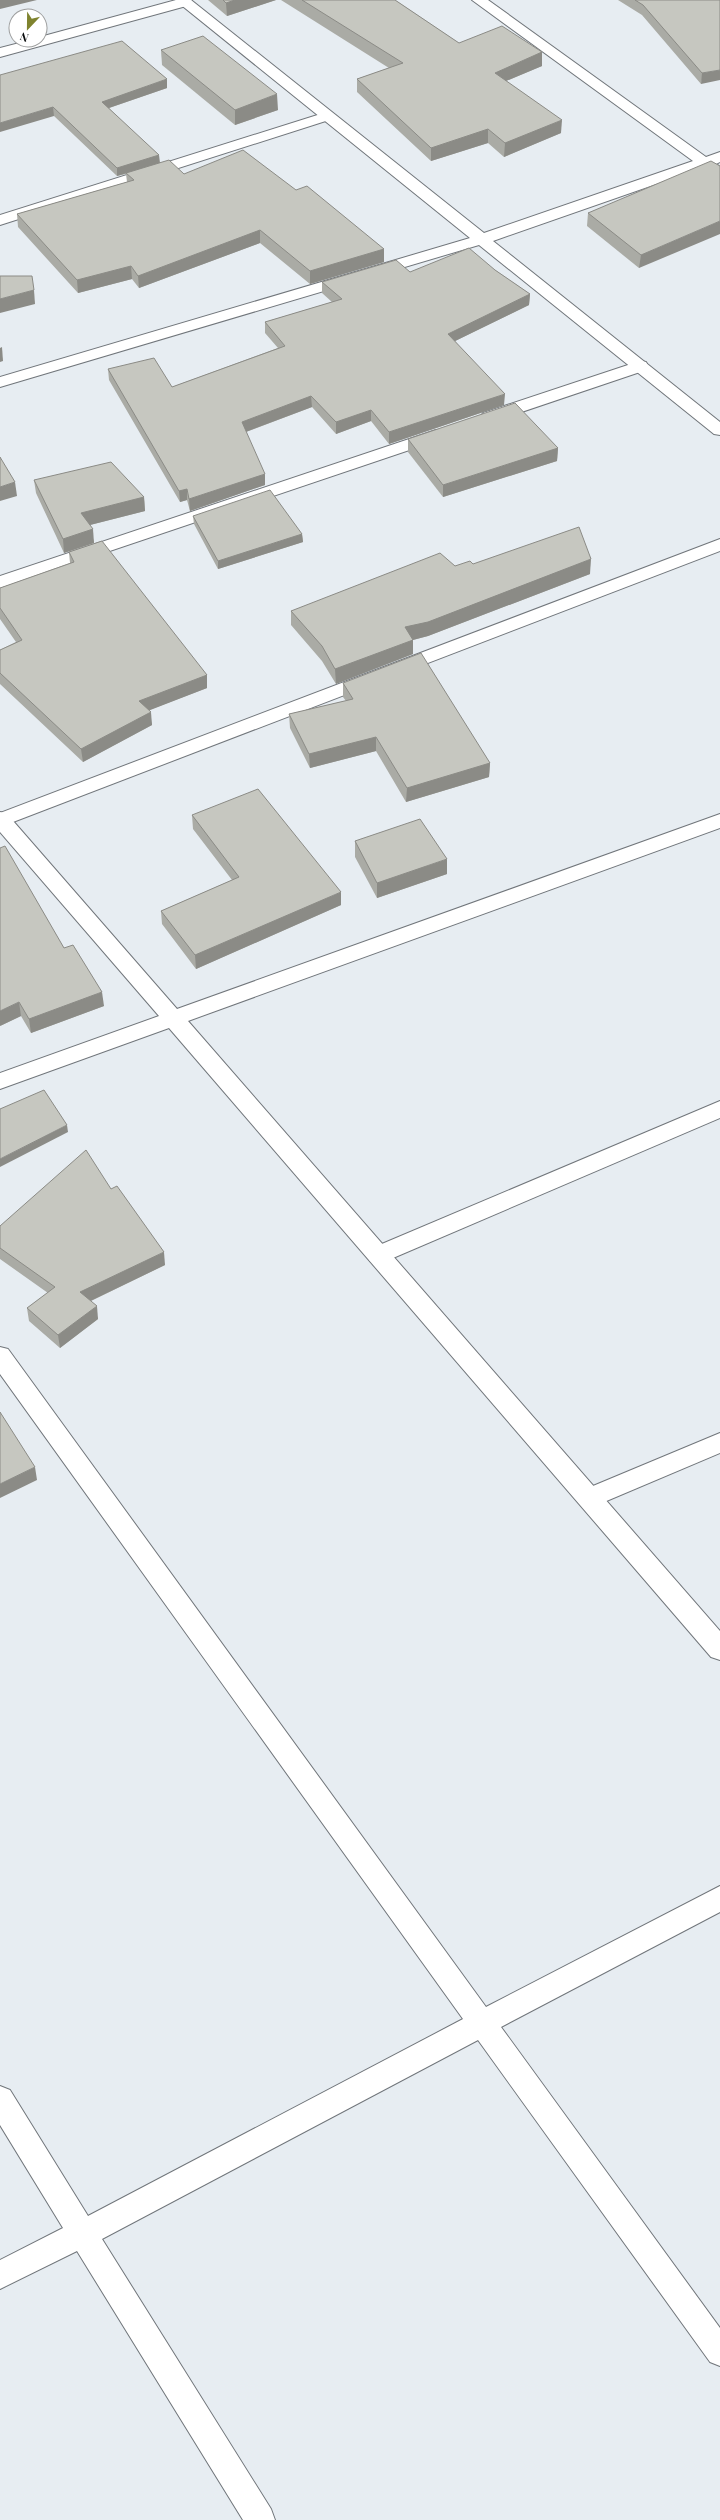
<svg xmlns="http://www.w3.org/2000/svg" width="720" height="2520" font-family="'Playfair Display',serif">
  <style>
    .lines { fill: none; stroke-linecap: round; stroke-linejoin: round }
    .service-casing { stroke: #71767b; stroke-width: 2 }
    .minor-casing { stroke: #71767b; stroke-width: 2 }
    .service { fill: #fff; fill-rule: evenodd }
    .minor { fill: #fff; fill-rule: evenodd }
    .wall { fill: #aaaba5 }
    .shaded-wall { fill: #8b8b86 }
    .building { fill: #c6c7c0; stroke: #8b8b86 }
  </style>
  <rect width="100%" height="100%" fill="#e7edf2"/>
  <g class="lines">
    <!-- service casing -->
    <g class="service-casing">
      <g id="service">
        <polygon points="176,0 191,0 192,2 190,5 0,57 0,48 31,40 40,40 40,37"/>
        <polygon points="327,112 334,116 332,119 0,225 0,215"/>
        <polygon points="640,361 646,362 648,366 646,370 495,421 483,421 481,417 483,413"/>
        <polygon points="436,430 442,431 444,435 442,439 0,588 0,576"/>
        <polygon points="720,539 720,551 0,827 0,813"/>
        <polygon points="720,1101 720,1118 386,1261 378,1264 370,1261 367,1255 370,1249"/>
        <polygon points="720,1433 720,1453 597,1505 589,1508 581,1505 577,1498 581,1491"/>
      </g>
    </g>
    <!-- minor casing -->
    <g class="minor-casing">
      <g id="minor">
        <polygon points="175,0 191,0 484,233 693,161 472,0 488,0 706,157 720,152 720,162 716,164 720,167 720,179 702,168 493,241 720,422 720,435 714,434 479,245 0,387 0,377 470,238"/>
        <polygon points="0,812 7,814 177,1009 720,814 720,828 188,1021 720,1631 720,1660 711,1657 169,1028 0,1089 0,1073 159,1016 0,832"/>
        <polygon points="0,1347 8,1349 486,2007 720,1886 720,1912 501,2027 720,2328 720,2366 710,2362 478,2040 102,2239 271,2509 275,2520 243,2520 77,2251 0,2289 0,2260 63,2228 0,2125 0,2086 10,2090 88,2216 463,2019 0,1374"/>
      </g>
    </g>
    <!-- service -->
    <use href="#service" class="service"/>
    <!-- minor -->
    <use href="#minor" class="minor"/>
  </g>
  <!-- wall -->
  <g class="wall">
    <polygon points="208,0 276,0 227,16"/>
    <polygon points="281,0 395,0 459,43 542,52 542,66 506,81 561,133 504,157 488,143 431,161 357,92 357,79 389,68"/>
    <polygon points="618,0 720,0 701,84 642,15"/>
    <polygon points="161,50 278,110 235,125 162,65"/>
    <polygon points="0,75 167,88 109,108 160,163 184,174 296,190 384,249 384,262 310,284 260,243 139,288 132,279 78,293 18,227 17,214 127,182 126,174 117,176 54,116"/>
    <polygon points="720,166 639,268 587,226 588,213"/>
    <polygon points="495,270 530,294 529,305 455,341 504,405 389,444 371,421 336,434 312,407 246,432 265,485 190,511 187,500 180,502 109,380 108,369 172,387 278,348 265,333 265,322 332,302 322,293 322,282 410,272"/>
    <polygon points="408,439 558,448 557,461 443,497 408,452"/>
    <polygon points="34,480 144,497 145,511 90,525 94,543 64,553 36,493"/>
    <polygon points="193,516 302,534 303,542 218,569 194,524"/>
    <polygon points="69,552 207,675 207,688 149,710 152,725 83,762 0,684 0,650 16,642 0,619 0,588 70,563"/>
    <polygon points="473,564 590,574 428,636 413,640 413,654 336,684 322,661 291,625 291,611 455,566"/>
    <polygon points="343,683 490,763 489,777 406,802 376,751 310,768 290,728 289,714 346,701 343,697"/>
    <polygon points="192,815 341,905 196,969 162,924 161,911 232,880 193,829"/>
    <polygon points="355,841 447,874 377,898 355,857"/>
    <polygon points="64,948 104,1006 31,1033 21,1016 0,1026"/>
    <polygon points="111,1189 165,1265 91,1301 98,1319 60,1348 29,1321 27,1308 48,1293 0,1259 0,1226"/>
  </g>
  <!-- shaded-wall -->
  <g class="shaded-wall">
    <polygon points="0,0 37,0 0,9"/>
    <polygon points="235,0 276,0 227,16 226,3"/>
    <polygon points="542,52 542,66 494,86 495,73"/>
    <polygon points="720,70 720,80 701,84 702,73"/>
    <polygon points="167,79 167,88 103,110 102,102"/>
    <polygon points="277,94 278,110 235,125 235,110"/>
    <polygon points="53,107 54,116 0,132 0,123"/>
    <polygon points="562,120 561,133 504,157 505,143"/>
    <polygon points="488,129 488,143 431,161 431,148"/>
    <polygon points="159,155 160,163 117,176 117,168"/>
    <polygon points="720,221 720,234 639,268 641,255"/>
    <polygon points="260,230 260,243 139,288 138,276"/>
    <polygon points="384,249 384,262 310,284 310,271"/>
    <polygon points="131,266 132,279 78,293 77,280"/>
    <polygon points="34,290 35,304 0,313 0,299"/>
    <polygon points="530,294 529,305 447,345 448,334"/>
    <polygon points="2,347 3,361 0,362 0,348"/>
    <polygon points="505,394 504,405 389,444 389,432"/>
    <polygon points="311,396 312,407 243,433 242,422"/>
    <polygon points="371,410 371,421 336,434 336,422"/>
    <polygon points="558,448 557,461 443,497 443,485"/>
    <polygon points="265,474 265,485 190,511 189,499"/>
    <polygon points="15,482 17,496 0,501 0,487"/>
    <polygon points="187,489 187,500 180,502 179,491"/>
    <polygon points="144,497 145,511 82,527 81,513"/>
    <polygon points="93,529 94,543 64,553 63,539"/>
    <polygon points="302,534 303,542 218,569 218,561"/>
    <polygon points="591,559 590,574 428,636 405,642 405,627"/>
    <polygon points="413,640 413,654 336,684 335,669"/>
    <polygon points="207,675 207,688 140,714 139,701"/>
    <polygon points="151,712 152,725 83,762 81,749"/>
    <polygon points="376,737 376,751 310,768 309,754"/>
    <polygon points="490,763 489,777 406,802 407,788"/>
    <polygon points="447,859 447,874 377,898 377,883"/>
    <polygon points="341,892 341,905 196,969 195,955"/>
    <polygon points="102,992 104,1006 31,1033 29,1019"/>
    <polygon points="19,1002 21,1016 0,1026 0,1011"/>
    <polygon points="67,1125 68,1132 0,1167 0,1159"/>
    <polygon points="164,1252 165,1265 82,1305 80,1292"/>
    <polygon points="97,1306 98,1319 60,1348 58,1335"/>
    <polygon points="35,1467 37,1480 0,1498 0,1484"/>
  </g>
  <!-- building -->
  <g class="building">
    <polygon points="223,0 235,0 226,3"/>
    <polygon points="302,0 395,0 459,43 502,26 542,52 495,73 562,120 505,143 488,129 431,148 357,79 403,63"/>
    <polygon points="635,0 720,0 720,70 702,73 643,5"/>
    <polygon points="203,36 277,94 235,110 161,50"/>
    <polygon points="122,41 167,79 102,102 159,155 117,168 53,107 0,123 0,75"/>
    <polygon points="243,150 296,190 307,186 384,249 310,271 260,230 138,276 131,266 77,280 17,214 134,180 126,173 169,160 184,174"/>
    <polygon points="711,161 720,166 720,221 641,255 588,213"/>
    <polygon points="469,248 495,270 530,294 448,334 505,394 389,432 371,410 336,422 311,396 242,422 265,474 189,499 187,489 179,491 108,369 154,358 172,387 285,346 265,322 342,299 322,282 396,260 410,272"/>
    <polygon points="0,276 32,276 34,290 0,299"/>
    <polygon points="515,403 558,448 443,485 408,439"/>
    <polygon points="0,457 15,482 0,487"/>
    <polygon points="111,462 144,497 81,513 93,529 63,539 34,480"/>
    <polygon points="270,490 302,534 218,561 193,516"/>
    <polygon points="579,527 591,559 428,622 405,627 413,640 335,669 322,646 291,611 440,553 455,566 470,561 473,564"/>
    <polygon points="102,541 207,675 139,701 151,712 81,749 0,673 0,650 22,640 0,608 0,588 74,562 69,552"/>
    <polygon points="421,653 490,763 407,788 376,737 309,754 289,714 353,699 343,683"/>
    <polygon points="258,789 341,892 195,955 161,911 239,877 192,815"/>
    <polygon points="420,819 447,859 377,883 355,841"/>
    <polygon points="5,846 64,948 73,945 102,992 29,1019 19,1002 0,1011 0,848"/>
    <polygon points="44,1090 67,1125 0,1159 0,1109"/>
    <polygon points="86,1150 111,1189 117,1186 164,1252 80,1292 97,1306 58,1335 27,1308 55,1287 0,1248 0,1226"/>
    <polygon points="0,1412 35,1467 0,1484"/>
  </g>
  <!-- north arrow -->
  <g transform="translate(28 28) rotate(202)"><circle r="19" fill="#ffffff" stroke="#9d9e9e"/>
  <path d="M0-3L7 15L0 10L-7 15Z" fill="#7f832e"/>
  <text y="-6" font-size="11" font-weight="bold" text-anchor="middle" fill="#0a0c0d">N</text>
  </g>
</svg>
